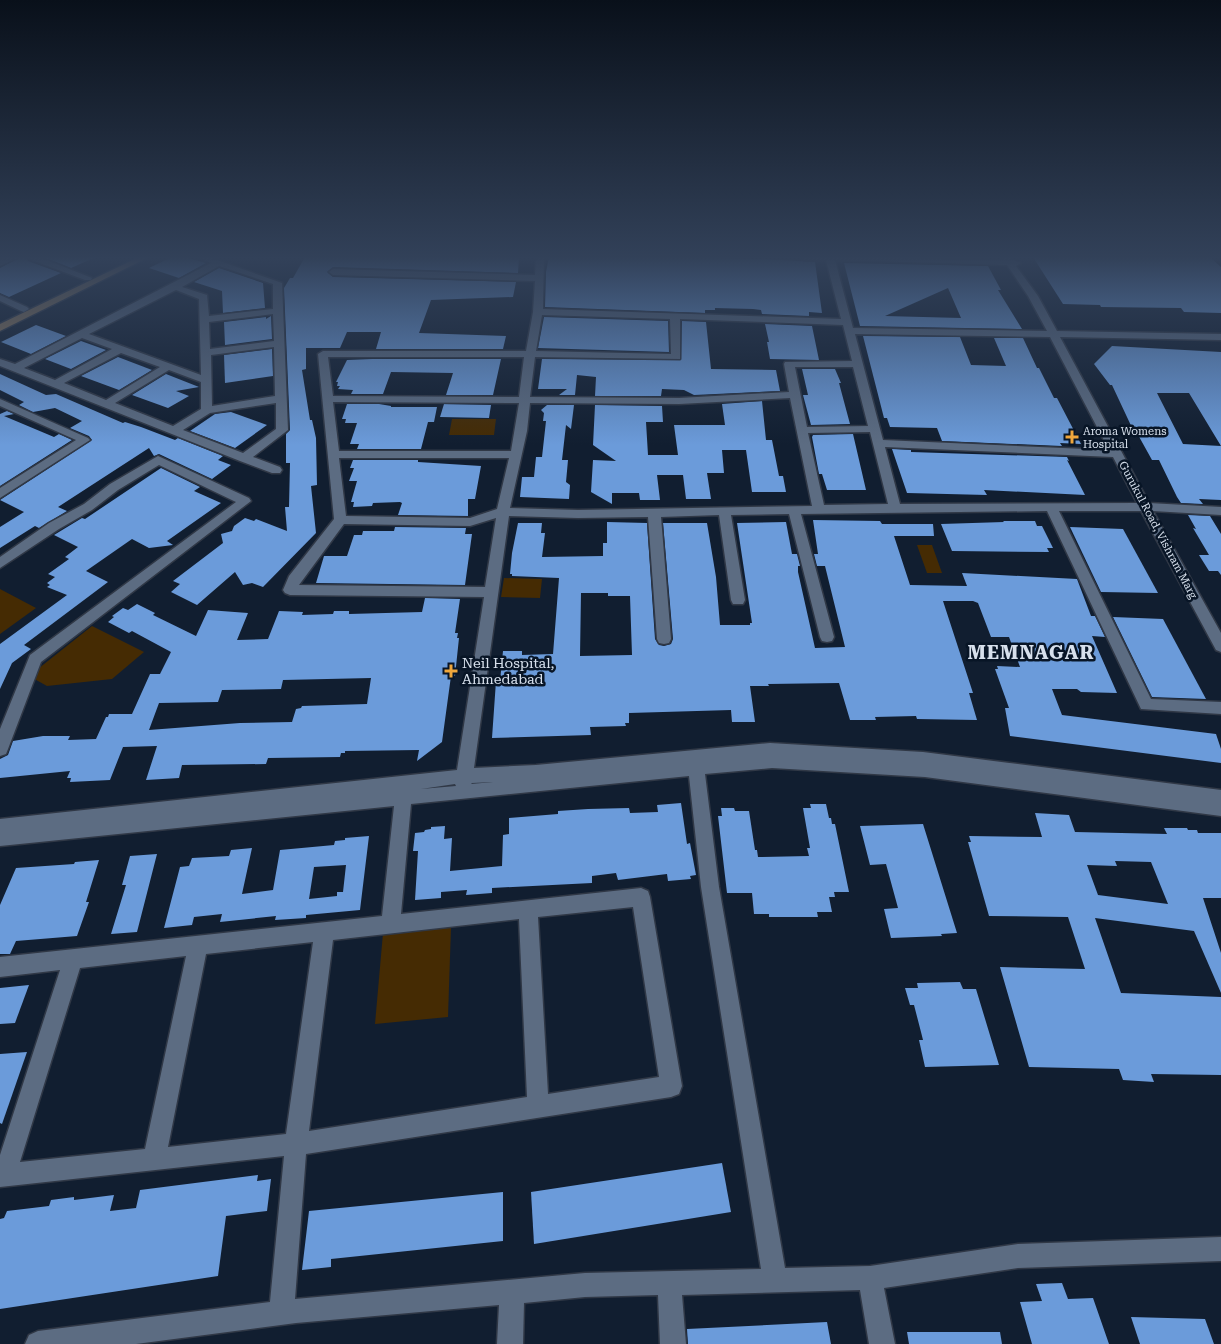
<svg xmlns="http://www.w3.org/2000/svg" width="1221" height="1344" font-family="'Roboto Serif',serif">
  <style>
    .green { fill: #452b03 }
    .building { fill: #6b9bda; fill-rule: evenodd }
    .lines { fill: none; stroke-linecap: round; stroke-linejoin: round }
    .minor-casing { stroke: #303846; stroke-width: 3 }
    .major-casing { stroke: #303846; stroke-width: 3 }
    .minor { fill: #5c6c82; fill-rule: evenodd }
    .major { fill: #927a5a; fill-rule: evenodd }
    .poi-dot { fill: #efa73d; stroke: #081526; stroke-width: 2 }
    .labels { text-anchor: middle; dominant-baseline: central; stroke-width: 5; stroke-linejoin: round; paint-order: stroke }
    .far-poi-label { font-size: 11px; fill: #d7e0ec; stroke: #081526; text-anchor: start }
    .far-street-label { font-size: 11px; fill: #d7e0ec; stroke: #081526 }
    .poi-label { font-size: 14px; fill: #d7e0ec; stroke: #081526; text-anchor: start }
    .district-label { font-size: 19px; font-weight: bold; letter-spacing: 1px; fill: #d7e0ec; stroke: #081526 }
  </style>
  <rect width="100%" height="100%" fill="#111e30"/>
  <!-- green -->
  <g class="green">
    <polygon points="452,419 496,419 494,435 449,435"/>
    <polygon points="917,545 932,545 942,573 927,573"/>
    <polygon points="504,578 542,579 540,598 501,597"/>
    <polygon points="0,589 36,608 0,634"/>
    <polygon points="92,626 144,652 112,679 47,686 29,676"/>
    <polygon points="451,927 448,1017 375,1024 383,933"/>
  </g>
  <!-- building -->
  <g class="building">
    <polygon points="21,257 26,257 28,261 61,273 9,297 0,293 0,268"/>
    <polygon points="43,257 96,257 71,268"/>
    <polygon points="172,257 185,257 206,263 179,278 149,268"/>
    <polygon points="305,257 519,257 518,273 333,267 327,272 333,277 516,282 513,297 431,300 419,333 506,336 503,349 376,349 381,332 347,332 340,348 306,348 306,369 302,370 310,420 312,420 316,438 317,485 311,486 316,533 263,587 252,583 243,585 235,572 197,605 171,592 180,584 173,581 223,543 221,534 232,531 234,526 245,518 254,521 256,519 287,531 285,507 289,507 290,463 286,463 286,434 290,430 284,288 290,278 293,278"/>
    <polygon points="549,257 765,259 815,262 822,313 809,312 809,316 762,314 761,310 753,309 715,308 715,310 705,310 705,313 545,307 546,272"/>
    <polygon points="1033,257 1210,257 1221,267 1221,313 1184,312 1181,308 1101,307 1100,305 1063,304"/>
    <path d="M844 263 988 266 1001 290H998L1022 329 860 326ZM948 288 961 318 885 316Z"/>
    <polygon points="219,268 263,283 265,308 223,313 222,291 194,282"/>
    <polygon points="271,316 272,339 225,345 224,322 266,317 266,319"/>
    <polygon points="544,317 668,321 669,352 538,348"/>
    <polygon points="682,321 706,322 711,369 776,370 780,391 694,395 684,390 662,389 661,396 595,396 596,377 577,375 575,395 559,395 567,389 538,389 542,359 681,360"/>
    <polygon points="765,324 812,326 819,360 770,359 767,342 769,342"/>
    <polygon points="36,325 66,336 31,354 1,342"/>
    <polygon points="863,336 960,337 971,365 1006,366 994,338 1023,338 1037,368 1039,368 1054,398 1057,398 1081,444 1060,443 1062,446 942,441 937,428 890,427 887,418 884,418"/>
    <polygon points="81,341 106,350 71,369 45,359"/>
    <path d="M1112 346 1221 352V500L1199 499 1203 504 1181 503 1177 497 1159 460H1152L1137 433 1134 432 1112 385H1110L1094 364ZM1157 393H1189L1221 446 1183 444Z"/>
    <polygon points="272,349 273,376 225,383 224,355"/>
    <polygon points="118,357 152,370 119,390 81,376"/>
    <polygon points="372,359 501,359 493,395 446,395 453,373 391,372 383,394 351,394 353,390 338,389 340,386 337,386 338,382 336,382 347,360"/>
    <polygon points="802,369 835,369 841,383 839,383 850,424 811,425 803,395 808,395"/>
    <polygon points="0,374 46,395 56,394 123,423 125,422 141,427 175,440 178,438 223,456 218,460 231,465 212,479 159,454 154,456 149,448 58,507 67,511 39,528 35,526 0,548 0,527 24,512 0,500 92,440 89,436 70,428 82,421 55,408 33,412 19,405 24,402 0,390"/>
    <polygon points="166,374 199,387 176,391 189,396 168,408 132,395"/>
    <polygon points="762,401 766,440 772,440 779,476 783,476 786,492 752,492 746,450 722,450 724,473 707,473 711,499 686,499 683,475 657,475 660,500 640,500 639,493 612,493 612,504 591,492 593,460 616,461 593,445 595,405 662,406 663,422 646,422 648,455 678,455 674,425 725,425 722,404"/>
    <polygon points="347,404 379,404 391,406 391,407 437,407 434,422 428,422 421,449 357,449 359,444 350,444 357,423 345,423 346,419 342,419"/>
    <polygon points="444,404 491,405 489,418 440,417"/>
    <polygon points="547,405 574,405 571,429 566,425 562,460 568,460 566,482 570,485 569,499 520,497 522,477 534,477 536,457 542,457 546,421 543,421 544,413 541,410"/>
    <polygon points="7,411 14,414 4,416 54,437 59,434 72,440 0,486 0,414"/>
    <polygon points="231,412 267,425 235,448 190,431 215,414"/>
    <polygon points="853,434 866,490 827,490 822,474 819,474 812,437 813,435"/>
    <polygon points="892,449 911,450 911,452 1067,457 1069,461 1067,460 1085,495 984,490 987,495 907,493"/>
    <polygon points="353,460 418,460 418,462 481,466 475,499 468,499 468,516 398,515 402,503 400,502 373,503 372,506 353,507 354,502 351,502 357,481 349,481 354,468 350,468"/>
    <polygon points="161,468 200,487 194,491 221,503 167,541 173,545 149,548 132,539 86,571 108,582 24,645 31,649 12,663 0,689 0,644 67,595 47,587 50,585 47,583 55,577 48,574 69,559 65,557 78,547 54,535 82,518 85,519"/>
    <polygon points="1188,515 1210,516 1221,534 1221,575 1218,571 1209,571 1199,555 1209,555 1193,528 1196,529"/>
    <path d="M813 520 880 521 882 524H933L934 536H894L910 585 967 586 962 573 1077 579 1091 616H1095L1105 637 1092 636 1117 693 1081 692 1077 689H1052L1062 715 1216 734 1221 749V763L1010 736 1005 708H1009L995 669H998L997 666 1020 667 1009 637H991L978 603 973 601H943L973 693H969L977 720 917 719 916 716 875 717 876 720H850L839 683 768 684 769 686H750L755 722H732L731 710 629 713V723H625L626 726 590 727 591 735 492 738 496 681H500L503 651H522V655L553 654 559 578 512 576V574H510L512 553 518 523H542L541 533H545L542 557 603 556V543H607V522L647 523 655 639 659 645 664 646 671 644 673 639 663 523H707L716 577 720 625H750V623H752L737 523 786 522 792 554H797L800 566H798V572L815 648 845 647 825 566H817L814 554H818ZM581 593H608V596H630L632 655 580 656Z"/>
    <polygon points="1003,521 1035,521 1037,526 1042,526 1053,548 1047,548 1049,552 952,551 941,524 1004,522"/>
    <polygon points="395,527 466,528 465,534 472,534 465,585 316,583 324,556 347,556 354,535 362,535 363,531 394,531"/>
    <polygon points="1070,527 1123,529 1158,593 1101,592"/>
    <path d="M425 598 460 599 455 633H458L457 638H459L455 676H451L442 742 417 761 419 750 345 751V753H341L340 757 268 758 266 764 182 765 179 778 146 780 157 746 123 747 110 780 70 782 71 778H67L70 771 0 778V759L8 755 13 741 43 736H70L68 740 96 739 106 717H108L109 714H132L150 674H160L171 652 132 631 129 633 108 622 114 617 112 616 123 608 128 610 137 604 155 613 153 615 196 636 208 610 248 613 237 640 268 639 279 611 303 612 302 615 333 614 334 611H349V614L422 612ZM371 678 367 704 302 706 301 708 296 709 292 722 240 723 149 730 159 703 218 702 222 690 281 689 283 680Z"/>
    <polygon points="1113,617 1163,619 1206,699 1152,697"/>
    <polygon points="681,803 687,844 690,843 696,875 690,876 691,879 668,881 667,874 618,880 616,873 592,876 592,883 492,888 492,893 466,895 467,890 441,892 441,898 415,900 418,851 413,851 415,833 424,832 425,830 431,829 431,827 445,826 444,839 452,838 450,871 502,866 503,835 509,834 509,818 558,814 558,811 588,809 629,808 630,813 658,812 657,805"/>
    <polygon points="810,804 826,804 829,818 831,818 832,824 835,824 849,892 834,892 835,897 829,897 832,912 817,912 818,917 769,917 769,914 754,914 752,893 727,893 718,816 722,816 721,808 734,808 735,811 749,811 755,850 757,850 758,857 809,856 807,848 810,848 803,808 811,808"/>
    <path d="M1035 813 1069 815 1075 832 1167 834 1164 828H1187L1188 830H1197L1198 833H1221V898H1203L1221 953V993L1194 931 1095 918 1121 993 1221 997V1075L1151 1074 1154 1082 1123 1080 1119 1069 1029 1067 1000 967 1085 969 1068 917 989 916 968 842H971L969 836 1042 837ZM1115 861 1151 862 1168 904 1098 895 1087 865 1117 866Z"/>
    <polygon points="923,824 957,933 941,934 942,936 891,938 884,909 898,908 886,864 870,865 860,826"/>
    <path d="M369 836 360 910 306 915V918L275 920 276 916 220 922 222 914 194 917 192 925 164 928 180 867 189 866 192 858 229 856 231 850 252 848 242 894 273 890 280 850 334 845 335 841 345 840V838ZM346 865 343 892H337V896L309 899 314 867Z"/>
    <polygon points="157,854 137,932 111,934 126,885 122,885 130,856"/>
    <polygon points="99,860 86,902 89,902 77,936 16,941 10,954 0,954 0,905 16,868 74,864 75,862"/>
    <polygon points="960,982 963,989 976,989 999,1065 925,1067 919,1040 923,1040 921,1032 914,1005 910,1005 905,988 918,988 917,983"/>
    <polygon points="29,985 15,1023 0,1024 0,988"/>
    <polygon points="27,1052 2,1124 0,1123 0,1054"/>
    <polygon points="722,1163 731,1212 534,1244 531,1192"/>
    <polygon points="258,1175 257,1181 271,1179 267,1211 226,1216 218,1276 0,1309 0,1219 4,1218 7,1211 49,1206 51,1200 74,1197 74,1200 114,1195 110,1211 136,1208 140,1190"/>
    <polygon points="503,1192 503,1241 331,1259 331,1267 302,1270 309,1211"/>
    <polygon points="1062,1283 1068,1299 1093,1298 1109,1344 1032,1344 1020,1302 1042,1301 1036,1284"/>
    <polygon points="1131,1317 1205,1319 1214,1344 1140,1344"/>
    <polygon points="827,1322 831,1344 688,1344 687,1329"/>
    <polygon points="907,1332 1000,1332 1002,1344 909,1344"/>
  </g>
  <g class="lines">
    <!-- minor casing -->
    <g class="minor-casing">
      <g id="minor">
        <polygon points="8,257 19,257 0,266 0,260"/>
        <polygon points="28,257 39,257 92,278 91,280 85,280 29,259"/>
        <path d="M196 257H208L282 283 288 430 253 457 280 467 282 470 280 473H272L240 461 0 366V359L15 364 211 263ZM219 266 273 284V309L209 316 207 295 182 287ZM176 290 199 299 201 375 89 334ZM273 314 274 341 210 349 209 322ZM82 338 112 349 55 380 24 368ZM274 347 275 396 212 406 211 355ZM121 353 160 367 106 400 64 383ZM169 370 201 382V409L173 426 115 403ZM276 403V429L243 453 183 430 210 413Z"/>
        <path d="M536 257H544L543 309 841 319 826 260H804L800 257 1004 260 1002 257H1010L1013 260 1021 263 1016 266 1038 296 1057 331 1221 334V340L1060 337 1149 503 1221 507V515L1153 511 1221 633V652L1216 650 1141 511H1059L1151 699 1221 702V714L1141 709 1047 511 801 514 834 637 832 641 827 642 822 641 820 637 789 514 731 515 745 600 743 604H733L731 600 719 515 661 517 671 639 669 643 664 644 659 643 657 639 648 517 578 518 509 516 474 768 536 765 770 743 923 752 1221 790V816L925 777 772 768 705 774 719 887 785 1268 870 1266 1018 1244 1221 1237V1261L1018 1268 884 1288 895 1344H869L860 1290 682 1295 686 1344H660L658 1295 585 1297 524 1303 523 1344H497L499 1305 296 1323 136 1344H25L29 1335 38 1331 270 1302 284 1156 0 1187V1155L60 970 0 977V957L382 916 394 806 0 846V819L457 770 484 597 290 595 285 593 283 590 289 576 334 519 318 354 323 351H526L533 312 535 281 333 275 329 272 333 269 535 275ZM835 260 1007 265 1028 296 1047 331 853 328ZM542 315 670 319 671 354 536 351ZM680 319 843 325 852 361 785 362 784 364 789 392 679 398 530 397 535 357 680 359ZM855 334 1050 337 1109 450 883 440ZM328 357H524L519 397 333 396ZM795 367H853L868 426 807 427ZM790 398 812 506 578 510 510 508 527 431 530 403 679 404ZM333 402 519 403 511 451H339ZM870 432 888 504 824 505 808 433ZM885 447 1113 457 1137 503 900 504ZM339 458H509L497 509 470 518 346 516ZM496 518 485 587 299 585 344 524 470 526ZM689 776 701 887 761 1269 585 1273 295 1299 306 1154 671 1097 679 1094 682 1086 650 897 648 891 641 888 401 914 411 804ZM493 782 471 784 472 783ZM455 784 456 786 421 789ZM633 907 659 1077 548 1094 538 917ZM519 919 527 1097 309 1131 333 940ZM313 942 286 1134 168 1147 206 954ZM186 956 145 1149 20 1162 80 968Z"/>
        <polygon points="0,295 27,307 29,309 24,312 21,311 0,301"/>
        <polygon points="0,399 88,438 90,440 0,498 0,488 76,440 0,406"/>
        <polygon points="158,456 249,498 251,501 41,662 8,749 6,754 0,756 0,729 30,655 236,502 159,465 118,490 92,510 59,529 0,568 0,557 49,523 84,504 110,484"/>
      </g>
    </g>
    <!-- major casing -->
    <g class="major-casing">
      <polygon id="major" points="139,257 149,257 0,331 0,324"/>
    </g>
    <!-- minor -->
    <use href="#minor" class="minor"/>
    <!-- major -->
    <use href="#major" class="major"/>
  </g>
  <!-- sky -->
  <linearGradient id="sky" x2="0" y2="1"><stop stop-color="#09101a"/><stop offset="0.58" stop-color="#324159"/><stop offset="1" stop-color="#324159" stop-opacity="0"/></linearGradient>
  <rect width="1221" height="445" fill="url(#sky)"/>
  <!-- markers -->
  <g class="poi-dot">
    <path d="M1069.5 429.5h5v5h5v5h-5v5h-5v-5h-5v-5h5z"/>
    <path d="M448.5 663.5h5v5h5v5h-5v5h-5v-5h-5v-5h5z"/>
  </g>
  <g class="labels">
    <!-- far-poi labels -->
    <g class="far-poi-label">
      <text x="1083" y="431">Aroma Womens<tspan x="1083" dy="13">Hospital</tspan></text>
    </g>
    <!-- far-street labels -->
    <g class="far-street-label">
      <text transform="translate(1158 530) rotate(62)">Gurukul Road, Vishram Marg</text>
    </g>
    <!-- poi labels -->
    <g class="poi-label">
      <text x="462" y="663">Neil Hospital,<tspan x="462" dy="16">Ahmedabad</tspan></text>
    </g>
    <!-- district labels -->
    <g class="district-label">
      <text x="1031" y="652">MEMNAGAR</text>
    </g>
  </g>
</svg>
